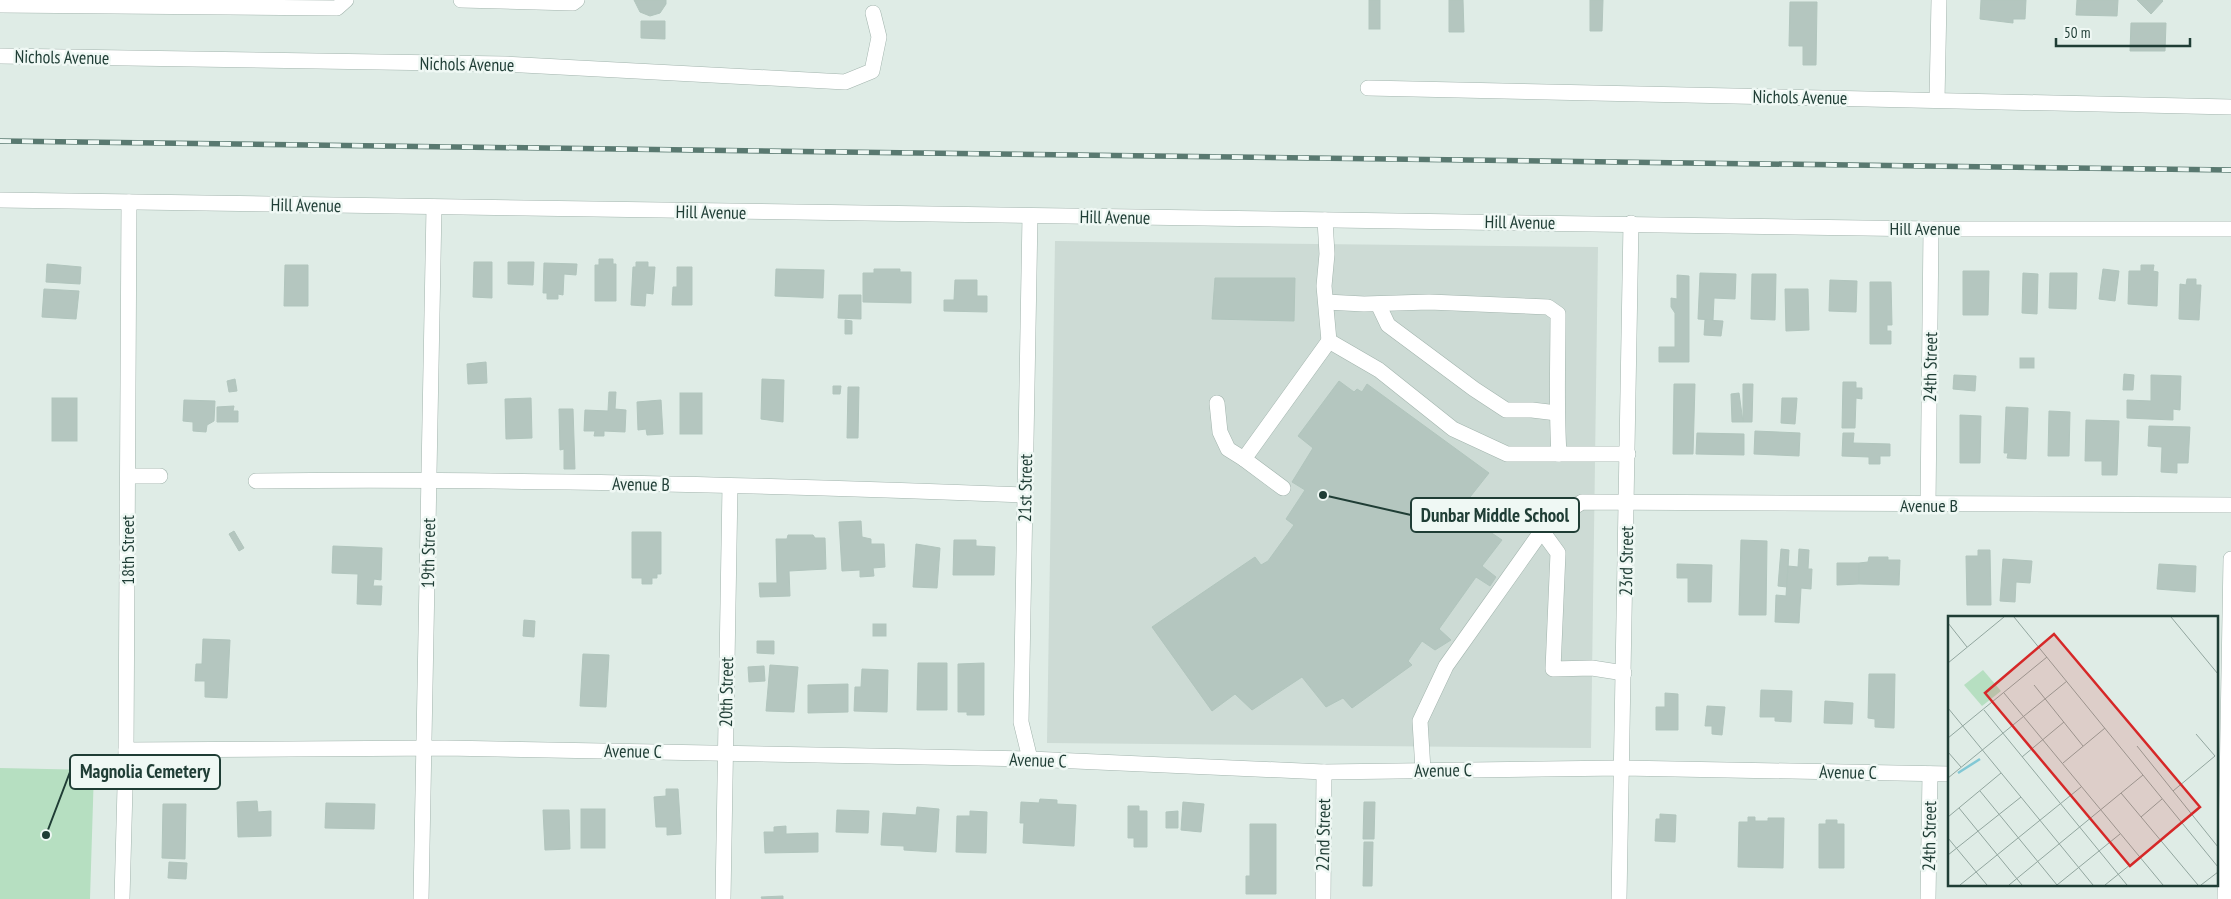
<svg xmlns="http://www.w3.org/2000/svg" width="2231" height="899" font-family="'PT Sans Narrow',sans-serif">
  <style>
    .built { fill: #cddbd5 }
    .green { fill: #b6dfc1 }
    .building { fill: #b4c6bf; stroke: #b1c5bd }
    .lines { fill: none; stroke-linecap: round; stroke-linejoin: round }
    .minor-casing { stroke: #a2b4ad; stroke-width: 16 }
    .minor { stroke: #fff; stroke-width: 15 }
    .rail-casing { stroke: #597970; stroke-width: 5.5 }
    .rail { stroke: #eff8f4; stroke-width: 4; stroke-dasharray: 11; stroke-linecap: butt }
    .labels { text-anchor: middle; dominant-baseline: central; stroke-width: 5; stroke-linejoin: round; paint-order: stroke }
    .street-label { font-size: 18px; fill: #1f3d35; stroke: #eff8f4 }
    .inset-river { fill: none; stroke: #82c8d5; stroke-width: 2.5 }
    .inset-road { fill: none; stroke: #92a69f; stroke-width: 1 }
    .view { fill: #d62828; fill-opacity: 0.15; stroke: #d62828; stroke-width: 2.5 }
    .inset-edge { fill: none; stroke: #1f3d35; stroke-width: 2.5 }
    .leader { fill: none; stroke: #1f3d35; stroke-width: 2 }
    .callout-dot { fill: #1f3d35; stroke: #eff8f4; stroke-width: 2 }
    .callout { fill: #eff8f4; stroke: #1f3d35; stroke-width: 2 }
    .callout-label { font-size: 19px; text-anchor: middle; font-weight: bold; fill: #1f3d35 }
  </style>
  <rect width="100%" height="100%" fill="#dfece6"/>
  <!-- built -->
  <polygon class="built" points="1055,241 1598,247 1591,748 1047,743"/>
  <!-- green -->
  <polygon class="green" points="0,768 94,770 90,899 0,899"/>
  <!-- building -->
  <g class="building">
    <polygon points="634,0 666,0 666,4 660,13 650,16 640,12"/>
    <rect x="1369" y="0" width="11" height="29"/>
    <polygon points="1449,0 1463,0 1464,32 1449,32"/>
    <polygon points="1590,0 1603,0 1602,31 1590,31"/>
    <polygon points="1981,0 2026,0 2025,19 2013,19 2013,23 1980,19"/>
    <polygon points="2077,0 2118,0 2117,16 2076,15"/>
    <polygon points="2137,0 2162,0 2163,1 2151,14"/>
    <polygon points="1790,2 1817,2 1816,65 1803,65 1803,46 1789,46"/>
    <polygon points="641,21 665,21 665,39 641,38"/>
    <polygon points="2131,23 2166,23 2165,51 2130,51"/>
    <polygon points="599,259 613,259 613,264 616,264 616,301 595,301 595,265 599,265"/>
    <polygon points="474,262 492,262 492,298 473,297"/>
    <polygon points="508,262 534,262 533,285 508,284"/>
    <polygon points="636,262 648,262 648,267 655,267 653,294 646,293 645,306 631,305 633,267 636,267"/>
    <polygon points="544,263 577,264 576,275 564,274 563,295 558,294 558,299 547,299 547,293 543,293"/>
    <polygon points="47,264 81,267 80,284 46,282"/>
    <polygon points="285,265 308,265 308,306 284,306"/>
    <polygon points="2141,265 2154,265 2153,271 2158,272 2157,306 2128,304 2129,271 2141,271"/>
    <polygon points="677,267 692,267 692,305 672,305 673,287 677,287"/>
    <polygon points="776,269 824,270 823,298 775,296"/>
    <polygon points="874,269 900,269 900,272 911,272 911,303 863,302 863,273 874,273"/>
    <polygon points="2103,269 2119,271 2115,301 2099,299"/>
    <polygon points="1963,271 1989,271 1988,315 1963,315"/>
    <polygon points="1700,273 1736,274 1735,299 1714,298 1713,320 1698,319"/>
    <polygon points="2023,273 2038,274 2037,314 2022,313"/>
    <polygon points="2050,273 2077,273 2076,309 2049,308"/>
    <polygon points="1752,274 1776,274 1775,320 1751,319"/>
    <polygon points="1677,275 1689,276 1689,362 1659,362 1659,347 1675,347 1675,313 1671,307 1671,298 1677,299"/>
    <polygon points="1215,278 1295,278 1294,321 1212,319"/>
    <polygon points="2187,279 2196,279 2196,285 2201,285 2199,320 2179,319 2180,284 2186,285"/>
    <polygon points="955,280 977,280 977,296 987,296 987,312 944,311 944,300 954,300"/>
    <polygon points="1830,280 1857,281 1856,312 1829,311"/>
    <polygon points="1870,282 1891,282 1892,325 1887,325 1887,331 1891,331 1891,344 1870,344"/>
    <polygon points="44,289 79,291 76,319 42,317"/>
    <polygon points="1785,289 1808,289 1809,330 1786,331"/>
    <polygon points="839,295 861,295 861,319 838,318"/>
    <polygon points="845,320 852,321 852,334 845,334"/>
    <polygon points="1705,320 1723,321 1721,336 1704,335"/>
    <rect x="2020" y="358" width="14" height="10"/>
    <polygon points="486,362 487,383 468,384 467,364"/>
    <polygon points="2124,374 2134,375 2133,390 2123,390"/>
    <polygon points="1954,375 1976,376 1975,391 1953,389"/>
    <polygon points="2151,375 2181,376 2180,410 2173,409 2173,420 2127,418 2127,400 2151,401"/>
    <polygon points="235,379 237,391 229,392 227,381"/>
    <polygon points="762,379 784,380 783,422 761,419"/>
    <polygon points="1339,381 1354,392 1357,389 1362,392 1367,384 1489,473 1459,511 1502,540 1482,566 1496,577 1490,586 1476,577 1439,629 1451,640 1435,650 1422,641 1408,661 1412,665 1352,708 1343,698 1326,707 1302,677 1252,710 1235,694 1212,711 1152,627 1255,557 1261,565 1268,561 1294,525 1286,519 1305,490 1292,482 1313,448 1298,436"/>
    <polygon points="1843,382 1856,382 1856,388 1862,388 1862,399 1856,398 1855,428 1842,428"/>
    <polygon points="1674,384 1695,384 1693,454 1673,454"/>
    <polygon points="1743,384 1753,384 1752,422 1743,422"/>
    <polygon points="833,386 841,386 840,394 833,394"/>
    <polygon points="848,387 859,387 858,438 847,438"/>
    <polygon points="609,392 616,392 615,409 626,410 625,432 604,431 604,436 594,436 595,431 584,431 585,410 608,411"/>
    <rect x="680" y="393" width="22" height="41"/>
    <polygon points="1739,393 1743,422 1732,422 1731,394"/>
    <rect x="52" y="398" width="25" height="43"/>
    <polygon points="531,398 532,438 506,439 505,399"/>
    <polygon points="1782,398 1797,398 1795,424 1781,423"/>
    <polygon points="184,400 215,401 214,421 207,425 206,432 193,431 193,422 183,421"/>
    <polygon points="661,400 663,434 647,435 646,429 638,430 637,402"/>
    <polygon points="234,406 233,411 238,411 238,422 217,422 217,407"/>
    <polygon points="2006,407 2028,408 2026,459 2007,458 2008,453 2004,453"/>
    <polygon points="559,409 573,409 575,469 564,469 564,449 560,450"/>
    <polygon points="2049,411 2070,412 2069,456 2048,456"/>
    <polygon points="1960,415 1981,416 1980,463 1960,463"/>
    <polygon points="2086,420 2119,421 2117,475 2102,475 2102,461 2085,461"/>
    <polygon points="2149,426 2190,427 2188,463 2177,463 2177,473 2161,472 2162,447 2148,446"/>
    <polygon points="1755,431 1800,433 1799,456 1754,454"/>
    <polygon points="1697,433 1744,434 1744,455 1696,454"/>
    <polygon points="1843,433 1854,433 1853,443 1890,444 1890,456 1880,456 1880,464 1869,464 1869,457 1842,456"/>
    <polygon points="861,521 862,537 871,539 871,544 884,544 885,567 873,568 874,576 860,577 860,570 842,571 839,522"/>
    <polygon points="234,531 244,548 239,551 229,534"/>
    <polygon points="632,532 661,532 661,574 657,574 657,578 652,578 652,584 642,584 642,578 632,578"/>
    <polygon points="788,535 813,535 815,538 825,538 826,569 789,571 790,596 760,597 759,583 777,583 776,539 787,539"/>
    <polygon points="954,540 976,540 976,546 995,547 994,575 953,575"/>
    <polygon points="1741,540 1767,541 1766,615 1739,615"/>
    <polygon points="916,544 940,548 937,588 913,587"/>
    <polygon points="333,546 382,548 381,580 374,579 373,586 382,586 381,605 357,604 358,574 332,573"/>
    <polygon points="1781,549 1789,550 1787,587 1778,586"/>
    <polygon points="1799,549 1809,550 1808,569 1812,569 1811,589 1801,588 1799,623 1775,622 1776,595 1786,596 1788,566 1798,567"/>
    <polygon points="1978,550 1990,550 1991,605 1967,605 1966,556 1978,556"/>
    <polygon points="1869,557 1888,557 1888,560 1900,560 1899,585 1859,584 1859,563 1868,562"/>
    <polygon points="2003,559 2032,561 2030,583 2016,582 2015,602 2000,601"/>
    <polygon points="1837,563 1859,563 1859,584 1837,585"/>
    <polygon points="1677,564 1712,565 1711,602 1688,602 1688,578 1677,578"/>
    <polygon points="2159,564 2196,566 2195,592 2157,589"/>
    <polygon points="524,620 535,621 534,637 523,636"/>
    <rect x="873" y="624" width="13" height="12"/>
    <polygon points="203,639 230,640 227,698 205,697 205,681 195,681 196,664 202,664"/>
    <polygon points="757,641 774,641 774,654 757,653"/>
    <polygon points="583,654 609,655 606,707 580,706"/>
    <polygon points="918,663 947,663 947,710 917,710"/>
    <polygon points="984,663 984,715 967,715 967,712 958,712 958,664"/>
    <polygon points="770,665 798,667 794,712 766,711"/>
    <polygon points="764,666 765,681 749,682 748,667"/>
    <polygon points="862,669 888,670 887,712 854,711 855,687 861,687"/>
    <polygon points="1869,674 1895,674 1894,728 1875,727 1875,719 1868,718"/>
    <polygon points="848,684 848,712 808,713 808,685"/>
    <polygon points="1761,690 1792,691 1791,722 1775,721 1775,717 1760,717"/>
    <polygon points="1665,693 1678,694 1678,730 1656,730 1656,707 1665,707"/>
    <polygon points="1825,701 1853,703 1852,724 1824,723"/>
    <polygon points="1707,706 1725,707 1722,735 1712,734 1712,726 1705,726"/>
    <polygon points="666,789 678,789 681,834 667,835 667,827 656,827 654,797 666,796"/>
    <polygon points="1040,799 1057,800 1057,804 1076,805 1074,846 1023,843 1024,823 1020,823 1021,802 1039,803"/>
    <polygon points="257,801 258,812 271,811 271,836 238,837 237,802"/>
    <polygon points="1183,802 1204,804 1201,832 1181,830"/>
    <polygon points="1364,802 1375,802 1374,839 1363,839"/>
    <polygon points="326,803 375,804 374,829 325,828"/>
    <polygon points="163,804 186,804 185,859 162,858"/>
    <polygon points="1128,806 1139,806 1139,811 1147,811 1147,847 1134,847 1134,838 1128,838"/>
    <polygon points="917,807 939,809 936,852 904,850 904,846 881,845 883,813 916,815"/>
    <rect x="581" y="809" width="24" height="39"/>
    <polygon points="543,810 569,810 570,849 545,850"/>
    <polygon points="837,810 869,811 868,833 836,832"/>
    <polygon points="970,811 987,812 986,853 956,852 957,816 970,816"/>
    <polygon points="1178,811 1178,828 1166,828 1166,812"/>
    <polygon points="1660,814 1676,815 1675,842 1655,841 1656,819 1660,819"/>
    <polygon points="1748,817 1755,817 1755,821 1768,821 1768,818 1784,818 1783,868 1738,867 1739,822 1748,822"/>
    <polygon points="1826,820 1837,820 1837,824 1844,824 1844,868 1819,868 1819,824 1826,824"/>
    <polygon points="1250,824 1276,824 1276,894 1246,894 1246,876 1250,876"/>
    <polygon points="786,826 786,834 818,833 818,852 765,853 764,832 774,832 774,827"/>
    <polygon points="1364,842 1373,842 1372,886 1363,886"/>
    <polygon points="169,862 187,863 186,879 168,878"/>
    <polygon points="783,896 783,899 762,899 761,897"/>
  </g>
  <g class="lines">
    <!-- minor casing -->
    <g class="minor-casing">
      <g id="minor">
        <polyline points="461,0 573,3 577,0"/>
        <polyline points="0,5 337,8 346,0"/>
        <polyline points="0,56 505,64 845,82 872,71 879,37 873,13"/>
        <polyline points="1368,88 2231,107"/>
        <polyline points="1937,100 1939,0"/>
        <polyline points="0,200 1931,229 2231,229"/>
        <polyline points="1325,220 1327,254 1324,286 1329,341 1379,370 1453,429 1507,454 1628,454"/>
        <path d="M1326 302 1364 304 1429 302 1548 307 1558 314C1558 361 1556 407 1559 454"/>
        <polyline points="1378,304 1388,325 1474,389 1506,410 1532,410 1557,413"/>
        <polyline points="1217,403 1220,432 1228,449 1244,459"/>
        <polyline points="128,476 160,476"/>
        <path d="M256 481C512 478 769 485 1025 495"/>
        <polyline points="1283,488 1244,459 1329,341"/>
        <polyline points="1928,505 1931,229"/>
        <polyline points="1542,531 1558,553 1553,669 1592,668 1624,673"/>
        <polyline points="126,750 445,748 1030,759 1324,772 1622,768 1950,774"/>
        <polyline points="1030,759 1021,722 1030,216"/>
        <polyline points="1423,770 1420,721 1446,666 1546,525 1582,502 2231,505"/>
        <polyline points="122,899 126,750 129,202"/>
        <polyline points="421,899 434,207"/>
        <polyline points="723,899 730,486"/>
        <polyline points="1323,899 1324,772"/>
        <polyline points="1619,899 1631,223"/>
        <polyline points="1928,899 1930,774"/>
        <polyline points="2225,899 2231,559"/>
      </g>
    </g>
    <!-- minor -->
    <use href="#minor" class="minor"/>
    <!-- rail casing -->
    <g class="rail-casing">
      <polyline id="rail" points="0,141 2231,170"/>
    </g>
    <!-- rail -->
    <use href="#rail" class="rail"/>
  </g>
  <g class="labels">
    <!-- street labels -->
    <g class="street-label">
      <text transform="translate(62 57) rotate(1)">Nichols Avenue</text>
      <text transform="translate(467 64) rotate(1)">Nichols Avenue</text>
      <text transform="translate(1800 97) rotate(1)">Nichols Avenue</text>
      <text transform="translate(306 205) rotate(1)">Hill Avenue</text>
      <text transform="translate(711 212) rotate(1)">Hill Avenue</text>
      <text transform="translate(1115 217) rotate(1)">Hill Avenue</text>
      <text transform="translate(1520 222) rotate(1)">Hill Avenue</text>
      <text x="1925" y="228">Hill Avenue</text>
      <text transform="translate(1930 367) rotate(-89)">24th Street</text>
      <text transform="translate(641 484) rotate(1)">Avenue B</text>
      <text transform="translate(1025 488) rotate(-89)">21st Street</text>
      <text x="1929" y="505">Avenue B</text>
      <text transform="translate(127 550) rotate(-90)">18th Street</text>
      <text transform="translate(428 553) rotate(-89)">19th Street</text>
      <text transform="translate(1626 561) rotate(-89)">23rd Street</text>
      <text transform="translate(726 692) rotate(-89)">20th Street</text>
      <text transform="translate(633 751) rotate(1)">Avenue C</text>
      <text transform="translate(1038 760) rotate(2)">Avenue C</text>
      <text transform="translate(1443 770) rotate(-1)">Avenue C</text>
      <text transform="translate(1848 772) rotate(1)">Avenue C</text>
      <text transform="translate(1323 835) rotate(-89)">22nd Street</text>
      <text transform="translate(1929 836) rotate(-89)">24th Street</text>
    </g>
  </g>
  <!-- overview -->
  <g transform="translate(1948 616)">
    <rect width="270" height="270" fill="#dfece6"/>
    <path d="M35 54 53 75 34 90 16 69Z" fill="#b6dfc1"/>
    <path class="inset-river" d="M10 157 32 143"/>
    <path class="inset-road" d="M66 1 270 251M223 1 270 58M0 7 19 31M0 47 56 1M86 69 135 130M56 77 215 269M0 92 145 269M36 94 179 269M0 122 99 41M189 130 270 231M0 136 13 151M74 141 116 106M115 147 157 112M0 162 119 65M32 175 109 269M225 175 267 140 248 118M173 177 250 269M11 192 74 269M0 201 53 157M193 201 214 183M0 222 39 269M0 239 73 181M12 269 133 171M61 269 195 159M109 269 172 218M157 269 234 207M253 269 270 256"/>
    <path class="view" d="M106 18 252 191 182 250 37 77Z"/>
    <rect width="270" height="270" class="inset-edge"/>
  </g>
  <!-- callouts -->
  <path class="leader" d="M1323 495L1411 515M46 835L70 772"/>
  <g class="callout-dot">
    <circle cx="1323" cy="495" r="5"/>
    <circle cx="46" cy="835" r="5"/>
  </g>
  <g class="callout">
    <rect x="1411" y="498" width="168" height="34" rx="5"/>
    <rect x="70" y="755" width="150" height="34" rx="5"/>
  </g>
  <g class="callout-label">
    <text x="1495" y="522">Dunbar Middle School</text>
    <text x="145" y="778">Magnolia Cemetery</text>
  </g>
  <!-- scale -->
  <path d="M2056 38v8h134v-8" fill="none" stroke="#1f3d35" stroke-width="2.5"/>
  <text x="2064" y="38" font-size="15" fill="#1f3d35" stroke="#eff8f4" stroke-width="4" paint-order="stroke">50 m</text>
</svg>
